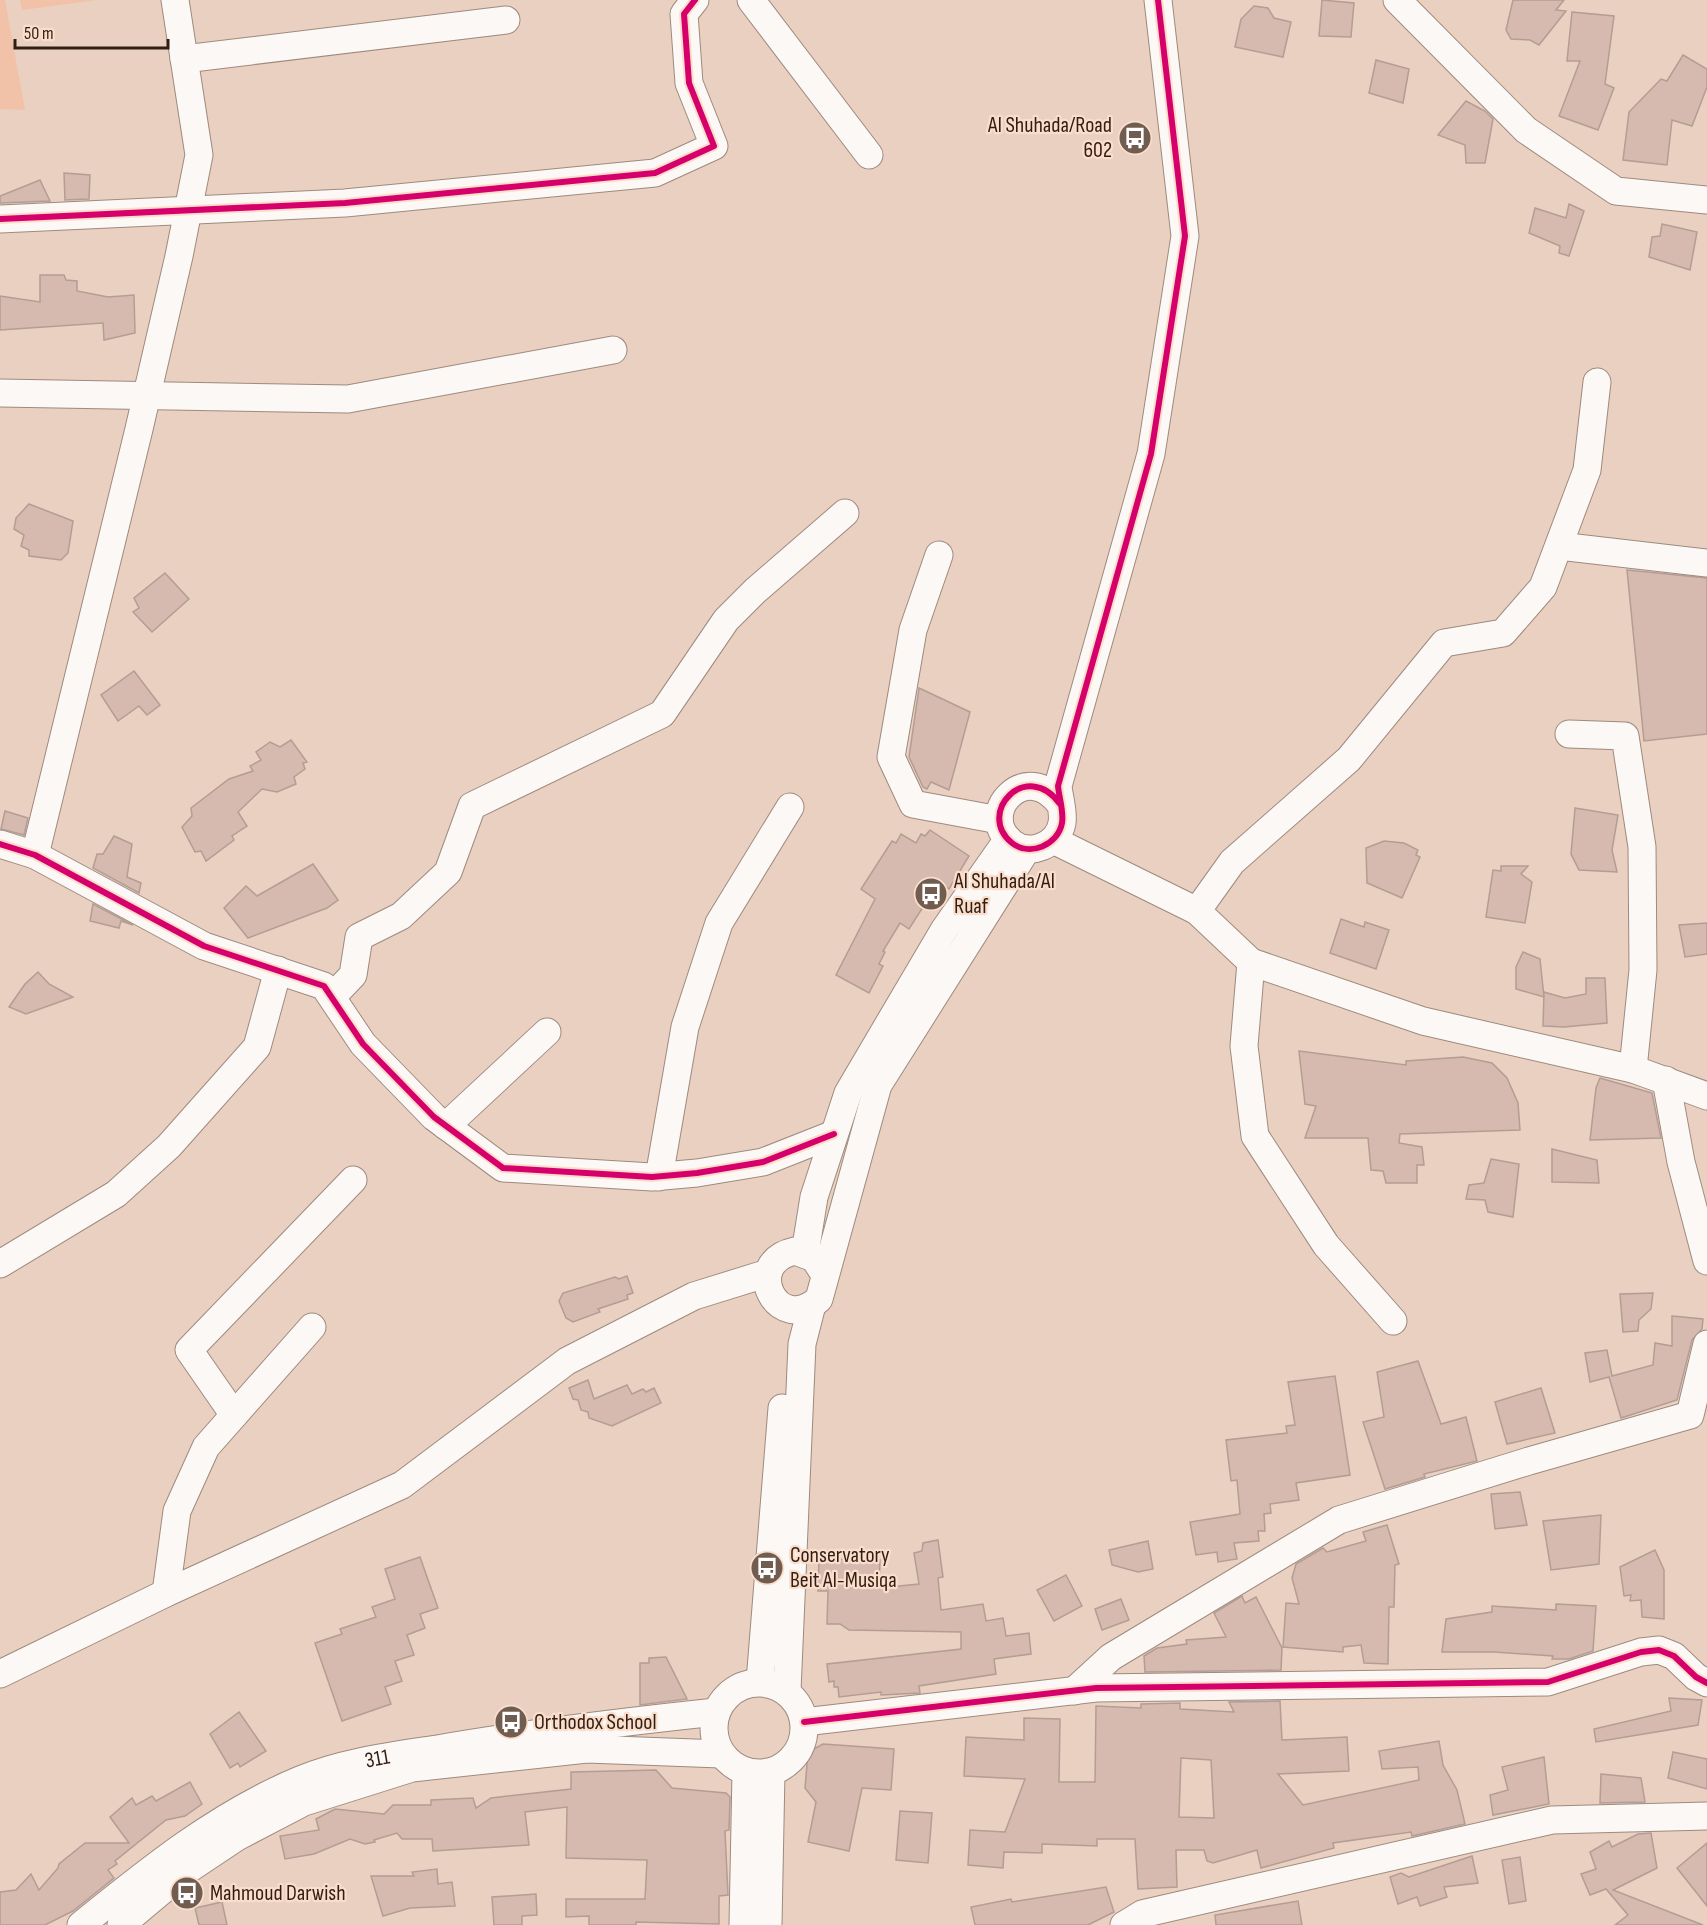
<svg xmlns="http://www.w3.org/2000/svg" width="1707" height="1925" font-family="'Sofia Sans Condensed',sans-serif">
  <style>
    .green { fill: #f1c2a7 }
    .building { fill: #d6b9af; stroke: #b39d94; stroke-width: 1.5; fill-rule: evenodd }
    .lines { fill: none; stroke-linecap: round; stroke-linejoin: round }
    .minor-casing { stroke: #9e8a7e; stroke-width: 29 }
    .minor { stroke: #fcf8f6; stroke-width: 27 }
    .cycleway-casing { stroke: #fbddcb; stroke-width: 10 }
    .cycleway { stroke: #d6006c; stroke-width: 6 }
    .labels { text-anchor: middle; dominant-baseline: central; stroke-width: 4.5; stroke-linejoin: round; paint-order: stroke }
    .poi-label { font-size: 22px; fill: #301e13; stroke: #fbddcb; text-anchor: start }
    .street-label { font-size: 22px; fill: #301e13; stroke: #fbddcb }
  </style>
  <rect width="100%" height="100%" fill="#ead0c0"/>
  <!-- green -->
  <g class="green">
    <polygon points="0,0 5,0 25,110 0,109"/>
    <polygon points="20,0 97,0 22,10"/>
  </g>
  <!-- building -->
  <g class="building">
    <polygon points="1322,0 1354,3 1351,37 1319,36"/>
    <polygon points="1513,0 1564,0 1556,10 1566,11 1539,45 1530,40 1511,39 1506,30"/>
    <polygon points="1254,6 1268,8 1274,18 1291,22 1283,57 1235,47 1241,19"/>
    <polygon points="1572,12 1614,16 1605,84 1614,88 1598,130 1559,116 1580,61 1567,61"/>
    <polygon points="1683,55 1707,69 1707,87 1692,126 1672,120 1667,165 1623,160 1629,112 1661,79 1667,81"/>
    <polygon points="1376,60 1409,69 1403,103 1369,93"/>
    <polygon points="1466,101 1485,111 1493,119 1485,163 1466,163 1465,145 1438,135"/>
    <polygon points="64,173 90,175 89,199 65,200"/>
    <polygon points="40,180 50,201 0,203 0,196"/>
    <polygon points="1569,204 1584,211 1569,256 1559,253 1560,246 1529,233 1535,208 1566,218"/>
    <polygon points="1662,224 1697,232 1690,270 1649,257 1652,237 1660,236"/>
    <polygon points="40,275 64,275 66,280 77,281 77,291 108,297 134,295 135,333 104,340 103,323 0,330 0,296 40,302"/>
    <polygon points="29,504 73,521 68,553 61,560 29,556 29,550 21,546 24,535 14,529 16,518"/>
    <polygon points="1627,570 1707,578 1707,734 1644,741"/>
    <polygon points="165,573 189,599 152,632 133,612 139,608 134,598"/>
    <polygon points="134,671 160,705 147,715 139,706 118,721 101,695"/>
    <polygon points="919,688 970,712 949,790 931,782 927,789 923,787 909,757"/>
    <polygon points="291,740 307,762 303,763 305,769 294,777 296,784 277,792 262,789 238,812 247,826 232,836 234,840 206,861 201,851 195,852 182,827 192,816 191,808 229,779 253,771 250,766 261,760 256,752 270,742 280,747"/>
    <polygon points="1575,808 1618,815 1612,850 1617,872 1579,870 1571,854"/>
    <polygon points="5,811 28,818 24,835 1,829"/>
    <polygon points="930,830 969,856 949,889 939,882 909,929 900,923 883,951 885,952 879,964 883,966 869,993 836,975 875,899 861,889 892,841 896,843 901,834 916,843 921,834 925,836"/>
    <polygon points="114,836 132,844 127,877 141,883 139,893 93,868 97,854 103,854"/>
    <polygon points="1384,841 1404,843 1418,850 1416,855 1420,857 1402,898 1367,883 1366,848"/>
    <polygon points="313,864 338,900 327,908 248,938 224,908 246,886 257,896"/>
    <polygon points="1501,866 1528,866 1521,874 1532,882 1525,923 1486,917 1493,870 1501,871"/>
    <polygon points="93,904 133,925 121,921 119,928 90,921"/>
    <polygon points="1341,919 1364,927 1365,922 1389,930 1376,969 1330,953"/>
    <polygon points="1707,923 1707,954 1685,957 1679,925"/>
    <polygon points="1523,952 1540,959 1544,997 1516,989 1516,967"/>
    <polygon points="38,972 49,984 73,997 26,1014 9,1007 25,984"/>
    <polygon points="1586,978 1605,978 1607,1023 1564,1027 1543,1026 1544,992 1565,998 1586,994"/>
    <polygon points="1299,1051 1406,1065 1406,1061 1463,1057 1492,1063 1507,1078 1518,1103 1520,1130 1400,1134 1399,1143 1422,1147 1424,1165 1417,1165 1417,1183 1386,1183 1383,1171 1371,1170 1368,1138 1305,1138 1316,1106 1305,1104"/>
    <polygon points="1600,1078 1652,1093 1661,1138 1590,1140 1596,1088"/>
    <polygon points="1552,1149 1597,1160 1599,1183 1552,1182"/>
    <polygon points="1491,1159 1519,1164 1513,1217 1488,1212 1485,1200 1466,1199 1469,1185 1484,1183"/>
    <polygon points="627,1276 633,1293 627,1295 628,1299 598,1309 600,1312 573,1322 566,1318 559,1301 563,1293 615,1277 619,1279"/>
    <polygon points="1653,1293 1651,1309 1639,1320 1638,1331 1623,1332 1620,1294"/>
    <polygon points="1672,1316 1703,1319 1702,1329 1692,1340 1677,1400 1621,1418 1609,1377 1590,1382 1585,1353 1607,1350 1612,1376 1653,1365 1655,1343 1672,1346"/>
    <polygon points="1418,1361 1441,1424 1466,1417 1477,1461 1424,1474 1425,1477 1385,1489 1363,1422 1384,1417 1377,1372"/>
    <polygon points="1335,1376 1350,1475 1296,1483 1299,1500 1270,1504 1271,1513 1264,1514 1265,1531 1258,1531 1259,1541 1234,1543 1237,1559 1218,1562 1217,1552 1196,1555 1190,1522 1240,1514 1237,1480 1231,1481 1226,1440 1287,1433 1286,1426 1295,1425 1288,1382"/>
    <polygon points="588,1380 594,1399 627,1385 632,1394 643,1389 646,1392 654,1388 661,1403 612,1426 589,1418 588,1412 581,1410 578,1400 573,1399 569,1388"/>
    <polygon points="1541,1388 1555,1433 1507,1444 1495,1402"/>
    <polygon points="1520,1492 1527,1525 1495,1529 1491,1494"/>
    <polygon points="1601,1515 1599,1564 1551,1570 1543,1521"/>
    <polygon points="1387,1525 1399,1564 1395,1565 1394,1607 1389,1607 1388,1664 1364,1663 1361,1645 1343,1647 1343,1652 1283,1647 1286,1603 1299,1604 1292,1578 1296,1564 1323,1548 1327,1552 1366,1541 1363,1532"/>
    <polygon points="938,1540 943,1577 938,1578 941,1610 983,1604 986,1621 1003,1618 1006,1636 1029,1633 1031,1654 994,1659 996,1674 919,1686 920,1693 881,1695 881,1692 839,1697 838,1687 834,1687 834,1681 829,1682 827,1664 961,1649 961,1632 849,1630 840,1624 827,1624 828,1591 818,1591 819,1559 880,1560 879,1588 919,1584 914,1553 922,1551 923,1543"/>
    <polygon points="1148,1541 1153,1569 1138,1572 1112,1565 1109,1550"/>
    <polygon points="1655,1550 1664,1570 1664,1619 1642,1617 1641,1600 1630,1601 1631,1595 1624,1596 1620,1567"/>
    <polygon points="420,1557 438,1608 420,1614 425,1628 407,1635 414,1655 395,1661 402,1681 385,1687 391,1704 342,1721 315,1643 342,1634 340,1629 376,1617 372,1607 395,1599 385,1569"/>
    <polygon points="1066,1575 1082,1606 1054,1621 1037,1590"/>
    <polygon points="1242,1596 1245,1603 1256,1597 1282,1648 1281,1670 1145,1672 1144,1656 1157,1648 1187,1644 1186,1640 1226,1637 1214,1613"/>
    <polygon points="1121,1599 1129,1620 1102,1630 1095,1609"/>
    <polygon points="1556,1604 1596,1606 1593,1651 1569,1659 1552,1659 1553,1656 1494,1652 1442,1652 1446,1619 1492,1612 1492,1606 1556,1610"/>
    <polygon points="666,1657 687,1699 640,1705 640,1663 649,1663 649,1658"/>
    <polygon points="1669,1698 1702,1700 1698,1725 1596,1742 1594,1729 1671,1711"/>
    <path d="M1280 1701 1282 1740 1347 1737 1349 1771 1278 1774 1303 1805 1419 1780 1418 1767 1382 1769 1379 1751 1439 1741 1443 1765 1457 1790 1465 1824 1412 1836 1411 1832 1333 1843 1334 1848 1261 1868 1257 1850 1213 1863 1207 1861 1204 1850H1176L1177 1887 1138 1889 1135 1839H1097V1846L1042 1844V1853L1004 1852 1003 1868 968 1865 970 1830 1005 1832 1025 1779 964 1776 966 1737 1024 1740V1718L1060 1719 1059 1782H1095L1096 1706 1141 1708V1704L1180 1703V1709L1234 1712 1229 1702ZM1181 1758 1211 1760 1214 1818 1179 1817Z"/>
    <polygon points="239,1712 266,1751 240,1767 238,1763 230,1768 210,1734"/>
    <polygon points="823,1744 894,1749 891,1790 862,1788 849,1851 808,1842 816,1802 805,1788 808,1752"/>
    <polygon points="1673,1752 1707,1759 1707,1789 1668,1778"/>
    <polygon points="1544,1757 1549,1804 1493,1815 1490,1795 1508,1790 1502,1767"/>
    <polygon points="656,1770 672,1788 726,1793 730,1797 729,1830 725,1831 728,1895 719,1896 719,1924 636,1922 636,1925 589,1925 589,1916 566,1917 566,1899 645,1899 647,1860 566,1858 567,1807 525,1812 529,1845 433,1851 432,1839 402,1839 397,1833 374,1840 375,1842 365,1844 350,1839 314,1854 285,1859 280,1836 319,1830 316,1819 335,1809 384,1814 393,1805 431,1805 431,1800 473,1798 476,1808 491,1798 571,1789 571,1772"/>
    <polygon points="1601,1774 1641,1778 1645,1802 1600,1803"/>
    <polygon points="190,1782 202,1804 185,1816 166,1820 115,1861 117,1864 108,1870 114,1878 73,1911 45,1925 0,1925 0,1892 16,1890 31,1874 39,1890 58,1868 59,1864 85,1843 129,1843 110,1817 132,1798 136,1805 152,1796 156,1801"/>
    <polygon points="900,1811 932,1813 928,1863 896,1860"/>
    <polygon points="1651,1833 1657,1868 1613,1890 1703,1925 1615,1925 1628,1915 1606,1889 1590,1895 1581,1874 1596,1869 1590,1852 1609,1841 1612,1847 1638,1834"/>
    <polygon points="1707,1843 1707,1906 1677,1868"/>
    <polygon points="1472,1856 1478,1883 1444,1887 1447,1897 1420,1906 1417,1897 1398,1904 1390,1877 1401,1873 1409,1877"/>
    <polygon points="1520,1857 1526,1901 1509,1904 1502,1860"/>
    <polygon points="437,1869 438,1884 452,1882 455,1906 410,1908 383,1916 371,1876 414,1876 412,1872"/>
    <polygon points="1106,1887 1114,1912 1088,1925 975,1925 971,1907 1011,1899 1012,1902"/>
    <polygon points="536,1894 537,1915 522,1916 522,1925 494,1925 492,1897"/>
    <polygon points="1298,1901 1302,1925 1216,1925 1215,1915"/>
    <polygon points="222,1902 227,1925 199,1925 195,1908"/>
  </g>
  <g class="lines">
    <!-- minor casing -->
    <g class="minor-casing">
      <g id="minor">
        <polyline points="751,0 869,155"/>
        <polyline points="1397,0 1526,130 1616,191 1707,200"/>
        <polyline points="184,59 506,20"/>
        <polyline points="0,219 345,203 655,173 714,146 689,83 684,14 695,0"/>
        <polyline points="0,393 348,399 613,350"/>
        <polyline points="1559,546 1707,563"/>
        <polyline points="939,555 913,630 891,757 913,804 999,820"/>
        <polyline points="1569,734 1625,736 1642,847 1643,970 1633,1069"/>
        <path d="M1060 804C1027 758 975 813 1012 843 1030 857 1058 845 1062 823 1064 812 1059 797 1058 786L1151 454 1185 236 1158 0"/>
        <polyline points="1053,840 1197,911 1251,962 1423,1021 1633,1069 1707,1096"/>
        <polyline points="0,844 35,855 204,946 324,986 363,1044 434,1117 503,1168 652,1177 697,1173 763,1162 834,1134"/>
        <polyline points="35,855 139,429 179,256 199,155 175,0"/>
        <polyline points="1197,911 1232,862 1349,759 1444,643 1503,633 1543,587 1587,470 1597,382"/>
        <polyline points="1251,962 1244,1046 1255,1136 1326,1245 1393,1321"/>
        <polyline points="332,997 353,975 359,937 401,916 448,872 472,806 662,714 726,620 755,591 845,513"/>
        <polyline points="1666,1080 1681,1162 1707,1261"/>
        <polyline points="446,1126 547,1032"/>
        <polyline points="659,1177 685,1027 719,923 790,807"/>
        <polyline points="805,1253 814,1197 848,1093 944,930 1008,839"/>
        <polyline points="0,1264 116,1194 169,1146 257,1047 278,970"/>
        <path d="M825 1275 814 1258 795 1251C740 1263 778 1337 819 1299L878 1085 1027 849"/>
        <polyline points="234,1415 189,1350 353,1180"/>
        <polyline points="166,1593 177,1511 206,1447 312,1327"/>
        <polyline points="0,1674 166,1593 402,1485 567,1361 694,1296 768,1273"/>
        <polyline points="760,1682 782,1408"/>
        <circle cx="759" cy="1728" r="45"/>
        <polyline points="787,1691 802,1344 812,1305"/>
        <polyline points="1074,1691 1111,1657 1339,1520 1529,1461 1690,1415 1707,1344"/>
        <polyline points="804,1722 1096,1688 1548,1682 1641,1652 1659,1650 1674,1656 1696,1677 1707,1683"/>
        <path id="s1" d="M81 1925C149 1870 218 1814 300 1780 343 1762 391 1756 437 1749 529 1733 622 1722 716 1712"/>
        <polyline points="121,1925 183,1873 237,1837 304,1802 412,1768 587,1749 721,1754"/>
        <polyline points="743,1925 746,1772"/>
        <polyline points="768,1925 771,1772"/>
        <polyline points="1124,1925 1142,1914 1552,1820 1707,1816"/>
      </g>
    </g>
    <!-- minor -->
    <use href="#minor" class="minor"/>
    <!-- cycleway casing -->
    <g class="cycleway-casing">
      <g id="cycleway">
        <polyline points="0,219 345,203 655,173 714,146 689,83 684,14 695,0"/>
        <path d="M1060 804C1027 758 975 813 1012 843 1030 857 1058 845 1062 823 1064 812 1059 797 1058 786L1151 454 1185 236 1158 0"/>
        <polyline points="0,844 35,855 204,946 324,986 363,1044 434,1117 503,1168 652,1177 697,1173 763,1162 834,1134"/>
        <polyline points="804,1722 1096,1688 1548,1682 1641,1652 1659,1650 1674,1656 1696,1677 1707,1683"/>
      </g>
    </g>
    <!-- cycleway -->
    <use href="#cycleway" class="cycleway"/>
  </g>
  <!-- icons -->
  <defs>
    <g id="bus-disc" transform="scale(1.725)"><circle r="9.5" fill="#715c50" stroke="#fbddcb"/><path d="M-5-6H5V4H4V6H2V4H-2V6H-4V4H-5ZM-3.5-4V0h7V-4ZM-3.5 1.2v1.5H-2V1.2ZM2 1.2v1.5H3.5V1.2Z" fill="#fff"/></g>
  </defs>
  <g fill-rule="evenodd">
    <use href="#bus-disc" x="1135" y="138"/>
    <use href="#bus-disc" x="931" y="894"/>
    <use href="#bus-disc" x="767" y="1568"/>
    <use href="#bus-disc" x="511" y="1722"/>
    <use href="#bus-disc" x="187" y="1893"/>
  </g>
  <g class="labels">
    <!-- poi labels -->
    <g class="poi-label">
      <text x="1112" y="125" text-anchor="end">Al Shuhada/Road<tspan x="1112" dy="25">602</tspan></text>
      <text x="954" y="881">Al Shuhada/Al<tspan x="954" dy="25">Ruaf</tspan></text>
      <text x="790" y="1555">Conservatory<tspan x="790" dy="25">Beit Al-Musiqa</tspan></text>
      <text x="534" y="1722">Orthodox School</text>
      <text x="210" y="1893">Mahmoud Darwish</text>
    </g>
    <!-- street labels -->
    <g class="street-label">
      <text stroke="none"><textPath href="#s1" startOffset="344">311</textPath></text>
    </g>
  </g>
  <!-- scale -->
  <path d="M15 39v9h153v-9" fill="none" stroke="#301e13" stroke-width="3"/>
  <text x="24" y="39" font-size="18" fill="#301e13" stroke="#fbddcb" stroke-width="4.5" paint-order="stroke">50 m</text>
</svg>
